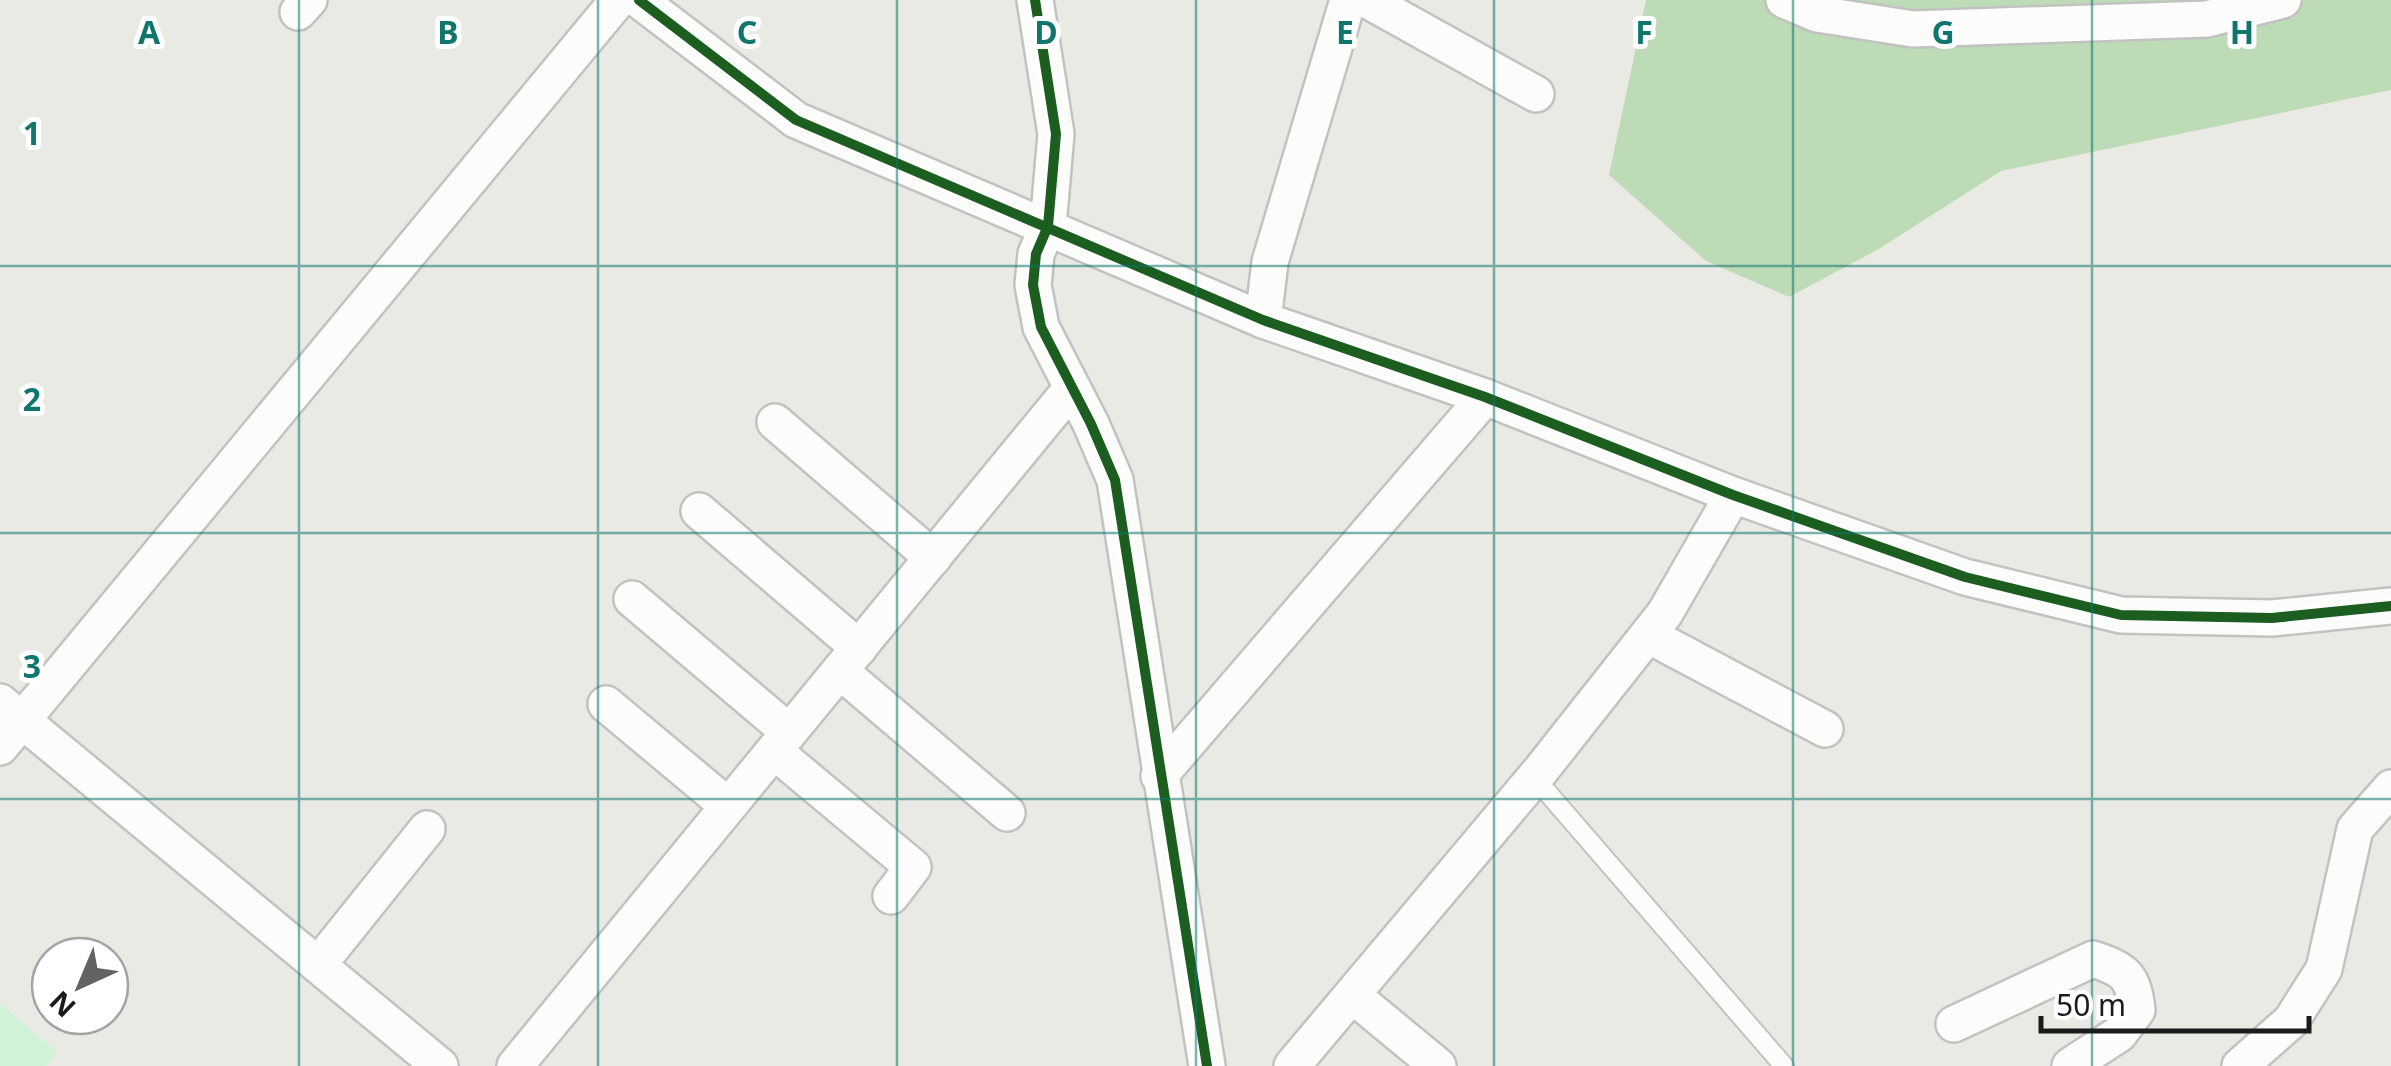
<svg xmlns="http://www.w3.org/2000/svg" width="2391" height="1066" font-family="'Noto Sans',sans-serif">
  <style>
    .forest { fill: #bddbb7 }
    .park { fill: #d0f3d7 }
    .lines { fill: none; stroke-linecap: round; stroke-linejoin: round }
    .service-casing { stroke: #c2c2c0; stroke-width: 22 }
    .minor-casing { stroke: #c2c2c0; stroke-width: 40 }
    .service { stroke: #fcfcfb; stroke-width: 18 }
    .minor { stroke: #fcfcfb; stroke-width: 35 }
    .cycleway-casing { stroke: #fff; stroke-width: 16 }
    .cycleway { stroke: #1b5e20; stroke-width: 10 }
    .grid { fill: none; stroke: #0f766e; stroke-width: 2.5; stroke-opacity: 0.55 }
    .grid-label { font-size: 32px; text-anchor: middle; font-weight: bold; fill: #0f766e; stroke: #fff; stroke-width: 10; stroke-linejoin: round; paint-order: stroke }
  </style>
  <rect width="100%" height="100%" fill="#eaeae4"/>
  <!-- forest -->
  <polygon class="forest" points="1646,0 2391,0 2391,90 2001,171 1877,250 1789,297 1706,261 1609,175"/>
  <!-- park -->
  <polygon class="park" points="0,1004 57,1052 46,1066 0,1066"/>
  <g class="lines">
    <!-- service casing -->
    <g class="service-casing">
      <polyline id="service" points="1534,777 1784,1066"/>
    </g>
    <!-- minor casing -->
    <g class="minor-casing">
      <g id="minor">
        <polyline points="639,0 796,120 1263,320 1485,397 1733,495 1965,577 2121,615 2272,618 2391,606"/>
        <polyline points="1035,0 1056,134 1048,226 1036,254 1033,285 1041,327 1091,424 1115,480 1207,1066"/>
        <polyline points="1367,0 1536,94"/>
        <polyline points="1784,0 1817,14 1913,29 2207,19 2283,0"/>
        <polyline points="298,12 309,0"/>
        <polyline points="1263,320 1270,262 1348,0"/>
        <polyline points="775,422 933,558"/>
        <polyline points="699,511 859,648"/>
        <polyline points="632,599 789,732"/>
        <polyline points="1648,635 1825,729"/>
        <polyline points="840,671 1007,813"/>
        <polyline points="0,702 440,1066"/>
        <polyline points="606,704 728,806"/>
        <polyline points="0,747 618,0"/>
        <polyline points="774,751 913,867 891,896"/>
        <polyline points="1159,776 1485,397"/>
        <polyline points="318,965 427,829"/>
        <polyline points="1352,995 1438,1066"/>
        <path d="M1954 1024 2093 959C2126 970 2133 976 2137 1010L2119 1034 2070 1066"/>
        <polyline points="515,1066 1071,389"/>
        <polyline points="1292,1066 1541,770 1665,613 1733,495"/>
        <polyline points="2240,1066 2291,1021 2324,969 2355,829 2391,788"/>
      </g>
    </g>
    <!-- service -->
    <use href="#service" class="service"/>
    <!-- minor -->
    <use href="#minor" class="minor"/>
    <!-- cycleway casing -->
    <g class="cycleway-casing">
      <g id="cycleway">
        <polyline points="639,0 796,120 1263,320 1485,397 1733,495 1965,577 2121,615 2272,618 2391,606"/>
        <polyline points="1035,0 1056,134 1048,226 1036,254 1033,285 1041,327 1091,424 1115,480 1207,1066"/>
      </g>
    </g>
    <!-- cycleway -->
    <use href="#cycleway" class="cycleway"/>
  </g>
  <!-- grid -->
  <path class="grid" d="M299 0V1066M598 0V1066M897 0V1066M1196 0V1066M1494 0V1066M1793 0V1066M2092 0V1066M0 266H2391M0 533H2391M0 799H2391"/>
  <g class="grid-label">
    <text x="149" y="44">A</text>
    <text x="448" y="44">B</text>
    <text x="747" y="44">C</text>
    <text x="1046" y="44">D</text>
    <text x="1345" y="44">E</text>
    <text x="1644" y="44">F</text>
    <text x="1943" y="44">G</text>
    <text x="2242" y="44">H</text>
    <text x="32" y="145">1</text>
    <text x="32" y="411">2</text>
    <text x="32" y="678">3</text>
  </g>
  <!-- north arrow -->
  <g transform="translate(80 986) rotate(224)"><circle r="48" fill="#ffffff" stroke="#a4a4a4" stroke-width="2.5"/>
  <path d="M0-8L18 38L0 25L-18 38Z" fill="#636361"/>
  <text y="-15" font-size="28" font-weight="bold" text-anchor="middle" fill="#1b1b1b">N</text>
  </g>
  <!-- scale -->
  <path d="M2041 1016v15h268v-15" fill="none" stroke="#1b1b1b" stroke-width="5"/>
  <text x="2056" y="1016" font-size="30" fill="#1b1b1b" stroke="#ffffff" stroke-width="8" paint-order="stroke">50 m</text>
</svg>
